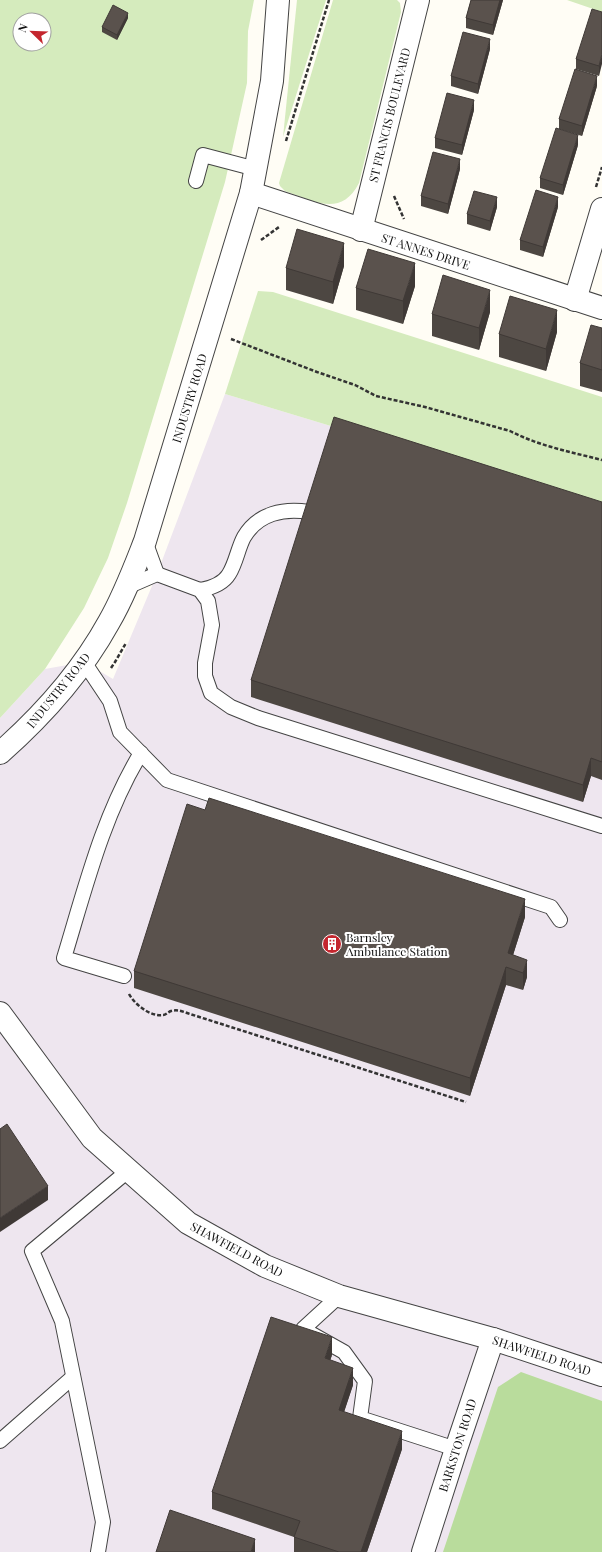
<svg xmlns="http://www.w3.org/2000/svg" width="602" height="1552" font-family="'Playfair Display',serif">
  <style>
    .industrial { fill: #eee6ef }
    .green { fill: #d5ebbd; fill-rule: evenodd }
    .forest { fill: #b9dc9c }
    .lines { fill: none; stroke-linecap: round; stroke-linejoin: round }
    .service-casing { stroke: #444; stroke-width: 16 }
    .minor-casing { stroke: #444; stroke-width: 24 }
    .tertiary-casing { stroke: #444; stroke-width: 24 }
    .path { stroke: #333; stroke-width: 2.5; stroke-dasharray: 4 2; stroke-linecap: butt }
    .service { stroke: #fff; stroke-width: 14 }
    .minor { stroke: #fff; stroke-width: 22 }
    .tertiary { stroke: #fff; stroke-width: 22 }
    .wall { fill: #4d4742 }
    .shaded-wall { fill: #3f3936 }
    .building { fill: #5a524d; stroke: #3f3936 }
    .labels { text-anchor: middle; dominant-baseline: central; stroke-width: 4; stroke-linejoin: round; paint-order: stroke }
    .street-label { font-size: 12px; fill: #111; stroke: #fff }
    .poi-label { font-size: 12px; fill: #111; stroke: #fff; text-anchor: start }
  </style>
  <rect width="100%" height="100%" fill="#fffdf5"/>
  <!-- industrial -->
  <polygon class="industrial" points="225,394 602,508 602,1552 0,1552 0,718 45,669 84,662 113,679 157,574"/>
  <!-- green -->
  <g class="green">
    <path d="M0 0H254L248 31 247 83 225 182 127 503 108 558 84 608 45 669 0 718ZM20 20H44V44H20Z"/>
    <polygon points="297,0 326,0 283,137"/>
    <path d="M333 0H397L400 3 401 12 359 183C341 218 314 201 285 191L280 186 279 183Z"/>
    <polygon points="567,0 602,0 602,12"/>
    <polygon points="258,291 273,292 602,397 602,508 225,394"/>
  </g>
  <!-- forest -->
  <polygon class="forest" points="521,1372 602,1401 602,1552 443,1552 498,1387"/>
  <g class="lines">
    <!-- service casing -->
    <g class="service-casing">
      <g id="service">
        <polyline points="196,181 203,155 256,169"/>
        <polyline points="145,541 157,574"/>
        <polyline points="127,587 157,574 200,590 208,601 212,625 205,663 205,676 211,693 231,707 258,718 602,826"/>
        <path d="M200 590C211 588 223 584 229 574 236 563 238 548 244 537 258 513 284 508 309 512"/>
        <polyline points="84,662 110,701 120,732 167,780 551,907 560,920"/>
        <path d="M124 976 64 958C85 889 103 815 141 753"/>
        <polyline points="339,1296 303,1329 344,1352 365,1381 360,1418 456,1449"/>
        <polyline points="0,1441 73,1377"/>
        <polyline points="98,1552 103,1522 62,1321 32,1251 129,1170"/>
      </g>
    </g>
    <!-- minor casing -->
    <g class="minor-casing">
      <g id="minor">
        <polyline points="251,193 602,308"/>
        <polyline points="361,230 418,0"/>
        <polyline points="575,300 602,209"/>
        <polyline points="0,1013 92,1138 188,1223 265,1266 339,1296 493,1339 602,1375"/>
        <polyline points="423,1552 456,1449 493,1339"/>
      </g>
    </g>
    <!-- tertiary casing -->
    <g class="tertiary-casing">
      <path id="tertiary" d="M0 753C42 716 82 671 109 622 124 596 134 569 145 541L251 193 272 81 278 0"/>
    </g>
    <!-- path -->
    <g class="path">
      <polyline points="286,141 329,0"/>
      <polyline points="596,187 602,167"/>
      <polyline points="394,196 404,219"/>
      <polyline points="261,240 279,227"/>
      <path d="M231 339 317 372 355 385 376 396 425 407 510 431C539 446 571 452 602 460"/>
      <polyline points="111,668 115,662 126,643"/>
      <path d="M129 994C135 1005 151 1017 163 1015 166 1015 168 1012 171 1011 178 1009 184 1012 190 1014L466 1102"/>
    </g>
    <!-- service -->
    <use href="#service" class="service"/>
    <!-- minor -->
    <use href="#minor" class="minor"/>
    <!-- tertiary -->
    <use href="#tertiary" class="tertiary"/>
  </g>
  <!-- wall -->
  <g class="wall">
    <polygon points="471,0 503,0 493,35 466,28 466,18"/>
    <polygon points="602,12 599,76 576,69 576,59"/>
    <polygon points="128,18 117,40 102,32 102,27"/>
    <polygon points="490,49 478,94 451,86 451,76"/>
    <polygon points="597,86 582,136 559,129 559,119"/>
    <polygon points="474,110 462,155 435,148 435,138"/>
    <polygon points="578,145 563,195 540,188 540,178"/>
    <polygon points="460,169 448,214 421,206 421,196"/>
    <polygon points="497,207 490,231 467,224 467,214"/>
    <polygon points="558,207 543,257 520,250 520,240"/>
    <polygon points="344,266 333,304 286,290 286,268"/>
    <polygon points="415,286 403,324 356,310 356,288"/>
    <polygon points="490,312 479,350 432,336 432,314"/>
    <polygon points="602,328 602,392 580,386 580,363"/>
    <polygon points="557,332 546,371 499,357 499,334"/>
    <polygon points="602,502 602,780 591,776 583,802 251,697 251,680"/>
    <polygon points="525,917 513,955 527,977 523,990 506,985 470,1096 134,988 134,971"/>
    <polygon points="332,1355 330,1360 353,1385 344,1412 402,1449 367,1552 294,1552 294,1537 212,1509 212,1492"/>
  </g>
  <!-- shaded-wall -->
  <g class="shaded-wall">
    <polygon points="500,0 503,0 493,35 493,25"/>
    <polygon points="128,13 128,18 117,40 117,35"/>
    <polygon points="490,39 490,49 478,94 478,84"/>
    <polygon points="602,54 602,64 599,76 599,66"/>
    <polygon points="597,76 597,86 582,136 582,126"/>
    <polygon points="474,100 474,110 462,155 462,145"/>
    <polygon points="578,135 578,145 563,195 563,185"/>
    <polygon points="460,159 460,169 448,214 448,204"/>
    <polygon points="497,197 497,207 490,231 490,221"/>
    <polygon points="558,197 558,207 543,257 543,247"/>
    <polygon points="344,243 344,266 333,304 333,282"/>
    <polygon points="415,263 415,286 403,324 403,301"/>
    <polygon points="490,290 490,312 479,350 479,328"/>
    <polygon points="557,310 557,332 546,371 546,349"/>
    <polygon points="591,758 591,776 583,802 583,785"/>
    <polygon points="525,899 525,917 509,968 508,953"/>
    <polygon points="527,960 527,977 523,990 523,973"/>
    <polygon points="506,967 506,985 470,1096 470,1078"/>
    <polygon points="48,1186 48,1200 0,1232 0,1218"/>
    <polygon points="332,1337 332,1355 325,1376 325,1358"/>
    <polygon points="353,1368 353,1385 339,1427 339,1410"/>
    <polygon points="402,1431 402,1449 367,1552 361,1552"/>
    <polygon points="255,1539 255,1552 251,1552"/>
  </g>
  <!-- building -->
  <g class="building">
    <polygon points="471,0 500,0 493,25 466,18"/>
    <polygon points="113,5 128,13 117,35 102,27"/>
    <polygon points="592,9 602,12 602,54 599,66 576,59"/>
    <polygon points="463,32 490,39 478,84 451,76"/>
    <polygon points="575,69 597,76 582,126 559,119"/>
    <polygon points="447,93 474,100 462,145 435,138"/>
    <polygon points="556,128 578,135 563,185 540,178"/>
    <polygon points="433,152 460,159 448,204 421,196"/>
    <polygon points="536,190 558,197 543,247 520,240"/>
    <polygon points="474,191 497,197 490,221 467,214"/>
    <polygon points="297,229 344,243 333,282 286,268"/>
    <polygon points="368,249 415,263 403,301 356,288"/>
    <polygon points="443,275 490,290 479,328 432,314"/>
    <polygon points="510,296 557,310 546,349 499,334"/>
    <polygon points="591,325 602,328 602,370 580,363"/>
    <polygon points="334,417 602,502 602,762 591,758 583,785 251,680"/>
    <polygon points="209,798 525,899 508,953 527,960 523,973 506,967 470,1078 134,971 187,804 205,810"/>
    <polygon points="7,1124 48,1186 0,1218 0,1129"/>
    <polygon points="271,1317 332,1337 325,1358 353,1368 339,1410 402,1431 361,1552 339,1552 294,1537 300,1521 212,1492"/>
    <polygon points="170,1510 255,1539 251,1552 156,1552"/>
  </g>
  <!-- icons -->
  <defs>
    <g id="building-disc" transform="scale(1)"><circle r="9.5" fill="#c4262e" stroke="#fff"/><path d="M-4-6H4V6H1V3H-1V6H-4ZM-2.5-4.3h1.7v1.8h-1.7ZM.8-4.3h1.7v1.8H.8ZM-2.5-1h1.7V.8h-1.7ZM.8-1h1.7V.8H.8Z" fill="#fff"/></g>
  </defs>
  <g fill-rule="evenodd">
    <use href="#building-disc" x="332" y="944"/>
  </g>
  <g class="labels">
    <!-- street labels -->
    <g class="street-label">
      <text transform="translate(389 115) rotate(-76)">ST FRANCIS BOULEVARD</text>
      <text transform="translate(426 251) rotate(18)">ST ANNES DRIVE</text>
      <text transform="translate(189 398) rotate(-73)">INDUSTRY ROAD</text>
      <text transform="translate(58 690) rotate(-51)">INDUSTRY ROAD</text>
      <text transform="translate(237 1249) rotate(28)">SHAWFIELD ROAD</text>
      <text transform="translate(542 1355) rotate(18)">SHAWFIELD ROAD</text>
      <text transform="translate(457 1445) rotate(-72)">BARKSTON ROAD</text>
    </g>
    <!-- poi labels -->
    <g class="poi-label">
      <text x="346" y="937">Barnsley<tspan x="346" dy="14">Ambulance Station</tspan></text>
    </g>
  </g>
  <!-- north arrow -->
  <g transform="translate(32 32) rotate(293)"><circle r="19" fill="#ffffff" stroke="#a0a0a0"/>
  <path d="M0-3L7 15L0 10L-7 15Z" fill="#c4262e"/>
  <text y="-6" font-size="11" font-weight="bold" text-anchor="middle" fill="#111111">N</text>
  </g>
</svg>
